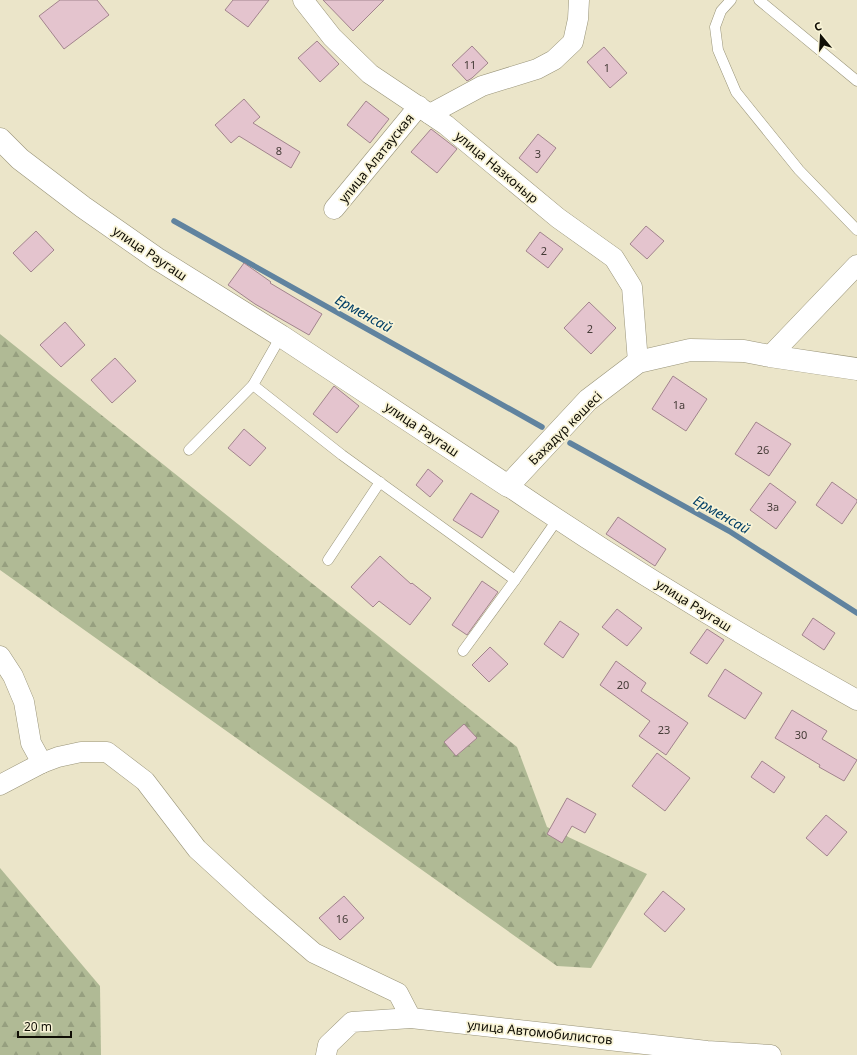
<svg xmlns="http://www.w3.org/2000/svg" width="857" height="1055" font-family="'Noto Sans',sans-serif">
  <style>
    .forest { fill: url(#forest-firs) }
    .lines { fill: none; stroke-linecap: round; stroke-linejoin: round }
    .stream { stroke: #60839f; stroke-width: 5.5 }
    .building { fill: #e4c4ce; stroke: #a2848d }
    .lane-casing { stroke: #999479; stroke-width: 11 }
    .street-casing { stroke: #999479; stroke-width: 21 }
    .secondary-casing { stroke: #999479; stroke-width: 23 }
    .lane { stroke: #fff; stroke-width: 10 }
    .street { stroke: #fff; stroke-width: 20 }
    .secondary { stroke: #fff; stroke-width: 22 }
    .labels { text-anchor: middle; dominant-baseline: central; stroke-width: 3.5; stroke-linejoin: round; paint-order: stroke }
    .number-label { font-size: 11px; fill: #453c37 }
    .street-label { font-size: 13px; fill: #100e05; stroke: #f8f3d6 }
    .water-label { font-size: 14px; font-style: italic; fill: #023f67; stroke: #f8f3d6 }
  </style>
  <defs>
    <pattern id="forest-firs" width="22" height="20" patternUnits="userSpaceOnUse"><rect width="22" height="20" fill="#b0ba95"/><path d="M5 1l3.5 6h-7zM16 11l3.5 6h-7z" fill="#969f7f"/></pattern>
  </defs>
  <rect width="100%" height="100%" fill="#ebe5c9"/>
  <!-- forest -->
  <g class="forest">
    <polygon points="0,334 517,747 547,827 647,874 591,968 557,966 0,570"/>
    <polygon points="0,868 100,986 101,1055 0,1055"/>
  </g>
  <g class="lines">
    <!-- stream -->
    <g class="stream">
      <polyline points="174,221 542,427"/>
      <polyline points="570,443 729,531 857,613"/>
    </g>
  </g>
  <!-- building -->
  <g class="building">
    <polygon points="60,0 97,0 109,15 64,49 39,16"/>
    <polygon points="233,0 269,0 248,27 225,10"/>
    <polygon points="323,0 384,0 353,31"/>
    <polygon points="317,41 339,64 320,82 298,58"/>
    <polygon points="472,46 488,63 472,78 467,81 452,65"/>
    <polygon points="604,47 627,73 610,88 587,62"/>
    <polygon points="244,99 260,117 253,123 300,152 291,168 239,136 231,143 215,125"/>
    <polygon points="366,101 389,119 370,143 347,125"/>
    <polygon points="431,129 457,149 437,173 411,152"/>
    <polygon points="538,134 556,148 537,173 519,158"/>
    <polygon points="646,226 664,241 647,259 630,244"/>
    <polygon points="36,231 54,250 31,272 13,253"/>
    <polygon points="540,232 563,249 548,268 526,251"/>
    <polygon points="244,263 271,282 270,283 322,314 309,335 255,304 228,285"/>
    <polygon points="589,302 616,328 591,354 564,328"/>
    <polygon points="65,322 85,345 61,367 40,345"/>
    <polygon points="115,358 136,381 112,403 91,380"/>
    <polygon points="673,376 707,399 686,431 652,409"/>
    <polygon points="334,386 359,406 337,433 313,414"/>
    <polygon points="756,422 791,444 769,476 735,454"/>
    <polygon points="244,429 266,448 250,466 228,448"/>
    <polygon points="428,469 443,481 430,497 416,485"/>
    <polygon points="832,482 857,500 857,502 842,524 816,505"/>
    <polygon points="770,483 796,502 776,529 750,510"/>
    <polygon points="471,493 499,511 482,538 453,520"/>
    <polygon points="618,517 666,549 655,566 606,534"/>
    <polygon points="380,556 411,584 412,583 431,598 410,625 379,601 373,607 351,587"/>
    <polygon points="482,581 498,592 467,635 452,625"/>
    <polygon points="617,609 642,628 627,646 602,627"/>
    <polygon points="813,618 835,633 824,650 802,635"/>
    <polygon points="560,621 579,634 563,658 544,644"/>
    <polygon points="707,629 724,640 707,664 690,653"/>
    <polygon points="490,647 508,664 489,682 472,665"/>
    <polygon points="616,661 646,683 641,691 688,723 666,755 639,736 650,721 600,685"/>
    <polygon points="725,669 762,693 745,719 708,696"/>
    <polygon points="792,710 827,731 822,739 857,760 844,781 819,767 820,765 775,738"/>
    <polygon points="464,724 477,738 456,756 444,742"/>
    <polygon points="657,753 690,778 665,811 632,786"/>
    <polygon points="762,761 785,777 774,793 751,777"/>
    <polygon points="567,798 596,814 585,833 572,826 562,843 547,834"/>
    <polygon points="826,815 847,832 827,856 806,838"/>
    <polygon points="663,891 685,909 665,932 644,914"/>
    <polygon points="344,896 364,918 340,940 319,918"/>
  </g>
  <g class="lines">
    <!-- lane casing -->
    <g class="lane-casing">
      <g id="lane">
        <polyline points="731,0 721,11 715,27 718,50 736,92 799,170 857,230"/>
        <polyline points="759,0 857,81"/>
        <polyline points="253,385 342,455 515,580"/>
        <polyline points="189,450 253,385 281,336"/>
        <polyline points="328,560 380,482"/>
        <polyline points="463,651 515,580 557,520"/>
      </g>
    </g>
    <!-- street casing -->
    <g class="street-casing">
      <g id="street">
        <polyline points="303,0 332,37 370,74 446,125 558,218 614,258 632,287 638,362"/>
        <polyline points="430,114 482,86 537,69 554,60 573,42 578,19 579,0"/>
        <polyline points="334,209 419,106"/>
        <polyline points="770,356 857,265"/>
        <path d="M508 486C621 563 738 634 857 700"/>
        <polyline points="0,656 13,676 24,702 31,743 42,763"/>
        <polyline points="0,785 42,763 58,757 81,752 107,752 145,781 197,849 256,903 314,953 398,993 411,1018"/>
        <polyline points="326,1055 328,1045 352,1022 411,1018 707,1051 771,1055"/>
      </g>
    </g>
    <!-- secondary casing -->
    <g class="secondary-casing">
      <polyline id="secondary" points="0,139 20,159 83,207 156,258 281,336 508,486 588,400 638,362 690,350 744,351 770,356 857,369"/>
    </g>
    <!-- lane -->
    <use href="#lane" class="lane"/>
    <!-- street -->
    <use href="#street" class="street"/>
    <!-- secondary -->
    <use href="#secondary" class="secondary"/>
  </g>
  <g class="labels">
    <!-- number labels -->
    <g class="number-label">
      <text x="470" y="64">11</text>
      <text x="607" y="67">1</text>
      <text x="279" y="150">8</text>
      <text x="538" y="153">3</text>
      <text x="544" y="250">2</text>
      <text x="590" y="328">2</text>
      <text x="679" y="404">1а</text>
      <text x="763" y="449">26</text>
      <text x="773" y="506">3а</text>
      <text x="623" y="684">20</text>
      <text x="664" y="729">23</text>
      <text x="801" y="734">30</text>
      <text x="342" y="918">16</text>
    </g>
    <!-- street labels -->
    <g class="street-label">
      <text transform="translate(376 158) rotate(-51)">улица Алатауская</text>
      <text transform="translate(497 167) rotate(40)">улица Назконыр</text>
      <text transform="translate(150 253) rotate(34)">улица Раугаш</text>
      <text transform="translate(565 428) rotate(-45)">Бахадүр көшесі</text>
      <text transform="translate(422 429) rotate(34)">улица Раугаш</text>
      <text transform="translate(694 605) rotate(32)">улица Раугаш</text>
      <text transform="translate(540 1032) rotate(6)">улица Автомобилистов</text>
    </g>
    <!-- water labels -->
    <g class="water-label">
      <text transform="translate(364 313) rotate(29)">Ерменсай</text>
      <text transform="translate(722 514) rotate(30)">Ерменсай</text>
    </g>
  </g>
  <!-- north arrow -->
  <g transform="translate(821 36) rotate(342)" stroke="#f8f3d6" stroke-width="3" paint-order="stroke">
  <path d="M0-3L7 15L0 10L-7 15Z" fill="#100e05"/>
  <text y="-6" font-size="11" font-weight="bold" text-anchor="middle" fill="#100e05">С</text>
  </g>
  <!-- scale -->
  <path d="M18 1031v6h53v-6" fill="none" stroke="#100e05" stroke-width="2"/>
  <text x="24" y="1031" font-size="12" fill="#100e05" stroke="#f8f3d6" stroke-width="3" paint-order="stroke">20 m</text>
</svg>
